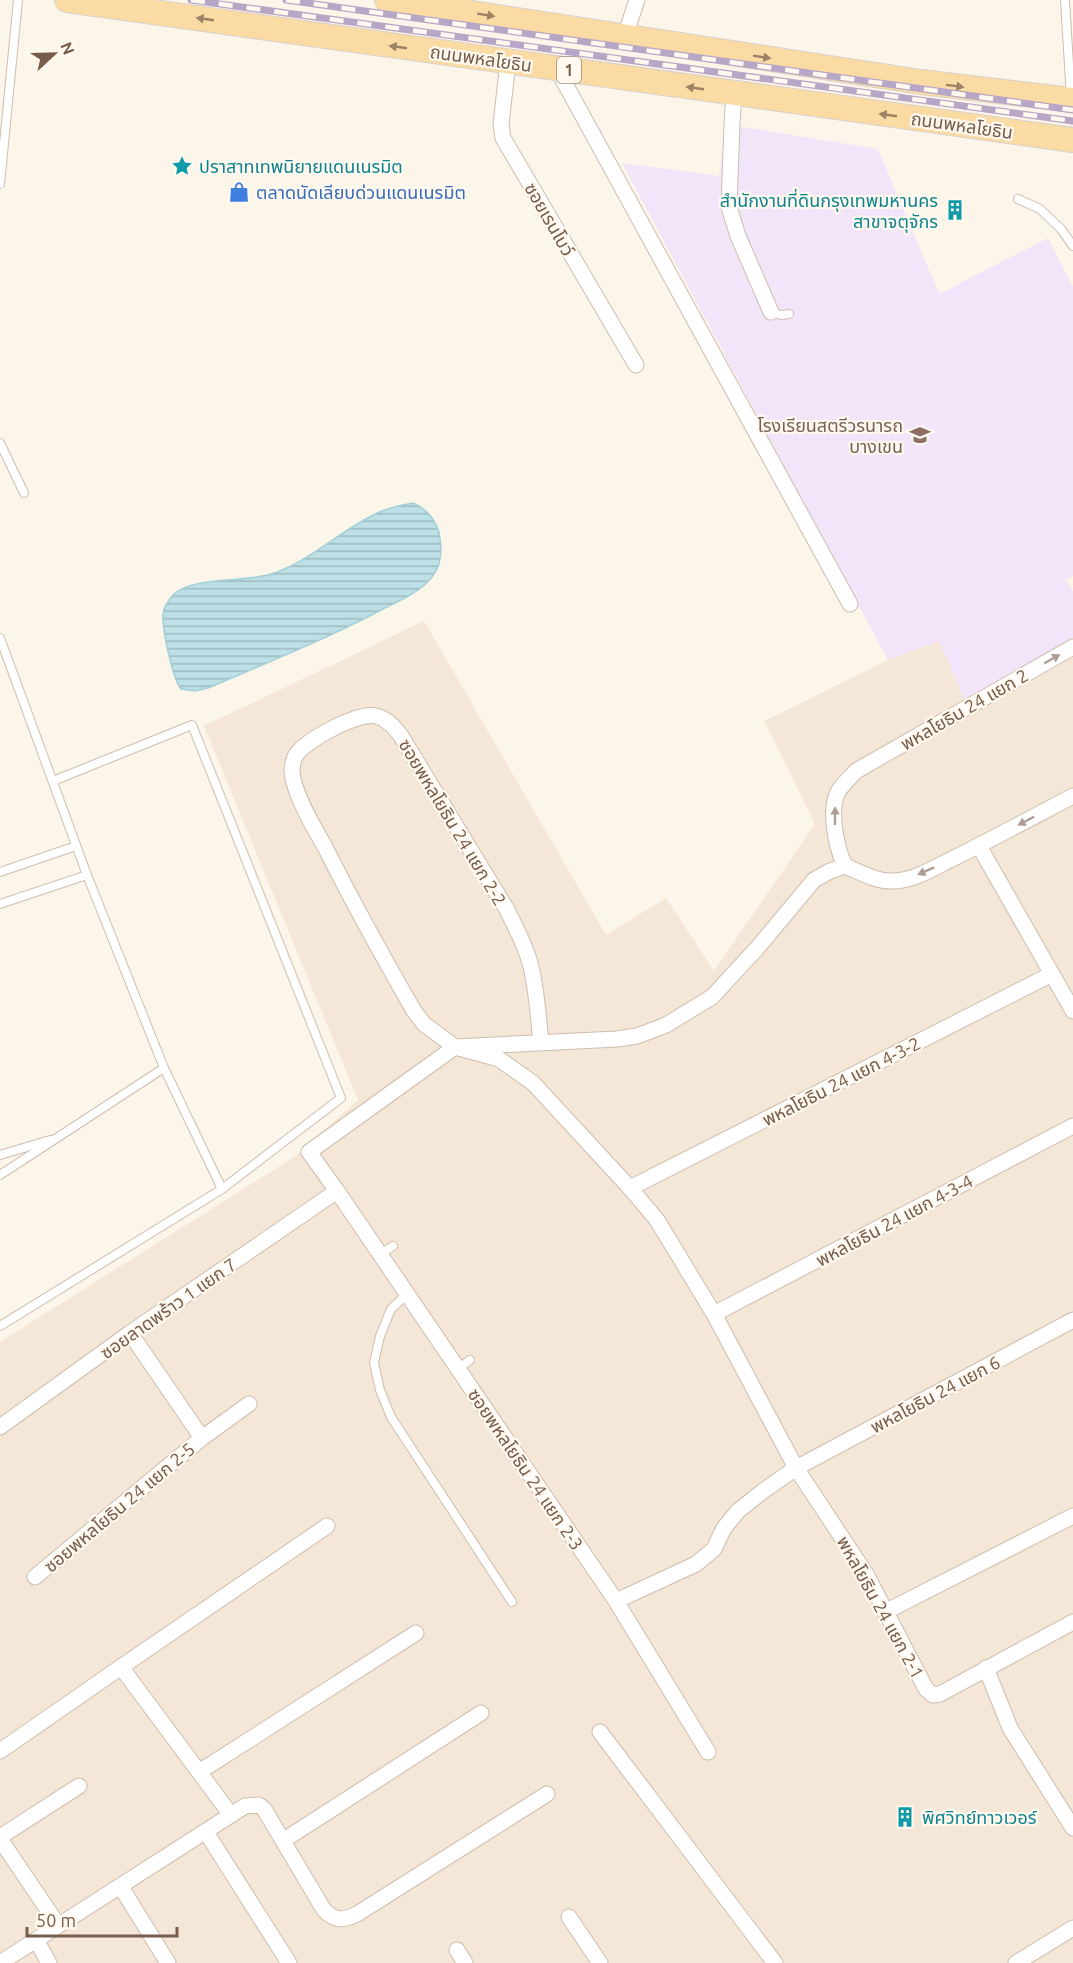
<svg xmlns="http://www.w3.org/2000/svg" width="1073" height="1963" font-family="Ubuntu,'Noto Sans Thai',sans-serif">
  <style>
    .residential { fill: #f4e7d7 }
    .education { fill: #f2e5f9 }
    .water { fill: url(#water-rules); stroke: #a3cfd8; stroke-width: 1.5 }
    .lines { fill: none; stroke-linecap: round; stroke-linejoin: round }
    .lane-casing { stroke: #cfbdae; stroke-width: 10 }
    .street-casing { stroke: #cfbdae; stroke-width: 17 }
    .primary-casing { stroke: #d9d1cd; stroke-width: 26 }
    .lane { stroke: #fff; stroke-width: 8 }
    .street { stroke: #fff; stroke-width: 15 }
    .primary { stroke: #f9dba3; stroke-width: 24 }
    .rail-casing { stroke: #b8a6c7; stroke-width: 7 }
    .rail { stroke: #fff9ef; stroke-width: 4.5; stroke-dasharray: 14; stroke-linecap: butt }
    .oneway { fill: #9e8266 }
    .oneway2 { fill: #ad9d94 }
    .labels { text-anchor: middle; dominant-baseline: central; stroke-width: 4.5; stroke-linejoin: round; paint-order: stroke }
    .shield { fill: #fff9ef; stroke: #a08b7d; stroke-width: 1.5 }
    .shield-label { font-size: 16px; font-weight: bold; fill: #775c4c }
    .street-label { font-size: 18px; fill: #775c4c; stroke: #fff9ef }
    .culture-label { font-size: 18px; fill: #0d838f; stroke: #fff9ef; text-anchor: start }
    .shop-label { font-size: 18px; fill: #366cbe; stroke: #fff9ef; text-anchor: start }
    .education-label { font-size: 18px; fill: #785e54; stroke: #fff9ef; text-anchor: end }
  </style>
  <defs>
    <pattern id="water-rules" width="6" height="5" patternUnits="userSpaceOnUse" patternTransform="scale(1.5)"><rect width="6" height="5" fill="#bde0e6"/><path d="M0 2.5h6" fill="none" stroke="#9eb9bd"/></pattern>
  </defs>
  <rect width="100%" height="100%" fill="#fcf5e9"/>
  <!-- residential -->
  <polygon class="residential" points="424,621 606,935 666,898 714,971 815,824 764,721 888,660 939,640 1073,640 1073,1963 0,1963 0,1342 294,1157 358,1100 204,726"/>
  <!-- education -->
  <polygon class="education" points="726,124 878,149 939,294 1048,238 1073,287 1073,576 1066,579 1073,592 1073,640 965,701 939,641 888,660 622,163 719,176"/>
  <!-- water -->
  <path class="water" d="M413 503C427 509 438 522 440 538 442 551 441 566 432 577 420 592 401 600 383 609 326 639 267 663 208 688L195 691 181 689C172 677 162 629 163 614 164 606 168 600 174 594 194 576 243 583 271 574 312 561 343 527 382 511 392 507 402 505 413 503Z"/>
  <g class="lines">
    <!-- lane casing -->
    <g class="lane-casing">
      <g id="lane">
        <polyline points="1065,0 1071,98"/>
        <polyline points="0,184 18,0"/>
        <polyline points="1018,199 1040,209 1061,229 1073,246"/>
        <polyline points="771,312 781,315 789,314"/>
        <polyline points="0,443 24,493"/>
        <polyline points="0,638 87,875 164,1068 222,1189"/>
        <polyline points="0,872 76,846"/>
        <polyline points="0,904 87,875"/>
        <polyline points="0,1155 50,1140"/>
        <polyline points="0,1175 164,1068"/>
        <polyline points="380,1254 393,1246"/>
        <polyline points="407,1294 391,1309 380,1336 374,1363 380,1390 391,1417 512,1602"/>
        <polyline points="0,1326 222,1189 341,1098 192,725 53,781"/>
        <polyline points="458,1369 470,1360"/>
      </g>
    </g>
    <!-- street casing -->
    <g class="street-casing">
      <g id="street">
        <polyline points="625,36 637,0"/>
        <polyline points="508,62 501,124 503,138 636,365"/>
        <polyline points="557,69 850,604"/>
        <polyline points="734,94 732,123 729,207 738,236 771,312"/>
        <polyline points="979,846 1073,1011"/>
        <path d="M845 866C836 847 828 808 839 790 844 783 851 777 856 771L1073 647"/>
        <path d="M845 866C860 872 877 882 893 881 914 881 935 867 954 858 994 838 1033 817 1073 796"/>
        <path d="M541 1042C538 1016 537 989 530 963 525 944 515 926 506 908L401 736C394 727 388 719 376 716 358 712 307 739 296 755 294 757 293 764 292 768 291 789 314 828 325 847 353 903 383 957 414 1011L424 1024 455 1047 499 1059 533 1083 630 1188 657 1220 714 1314 796 1468 866 1574 926 1689 933 1695 940 1694 1073 1622"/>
        <polyline points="630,1188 1052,974"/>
        <polyline points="714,1314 1073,1126"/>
        <polyline points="130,1333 202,1438"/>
        <polyline points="0,1427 130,1333 337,1191"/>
        <polyline points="35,1577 202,1438 249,1404"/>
        <polyline points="616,1601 696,1564 714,1549 724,1528 738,1511 763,1491 796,1468 1073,1320"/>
        <polyline points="885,1612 1073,1516"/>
        <polyline points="986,1668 1010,1728 1073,1828"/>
        <polyline points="600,1732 775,1963"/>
        <polyline points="0,1751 121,1667"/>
        <polyline points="708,1752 616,1601 337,1191 309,1152 455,1047 617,1039 637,1036 666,1025 712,997 759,946 814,880 830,871 845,866"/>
        <polyline points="199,1772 416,1633"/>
        <polyline points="231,1815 121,1667 327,1526"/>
        <polyline points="206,1832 289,1963"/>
        <polyline points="0,1837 79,1786"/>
        <polyline points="0,1839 58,1925"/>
        <polyline points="284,1840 481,1713"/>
        <polyline points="121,1887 168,1963"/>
        <polyline points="569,1917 600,1963"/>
        <polyline points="36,1940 49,1963"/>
        <polyline points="457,1950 465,1963"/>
        <path d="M0 1963 245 1806 259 1805 264 1809 324 1910C335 1921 343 1921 357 1914L547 1794"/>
        <polyline points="1016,1963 1073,1928"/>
      </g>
    </g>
    <!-- primary casing -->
    <g class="primary-casing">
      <g id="primary">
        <polyline points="67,0 1073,140"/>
        <polyline points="387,0 921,82 1073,100"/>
      </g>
    </g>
    <!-- lane -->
    <use href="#lane" class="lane"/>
    <!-- street -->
    <use href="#street" class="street"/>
    <!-- primary -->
    <use href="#primary" class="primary"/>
    <!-- rail casing -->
    <g class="rail-casing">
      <g id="rail">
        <polyline points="191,0 1073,121"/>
        <polyline points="286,0 1073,110"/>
      </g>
    </g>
    <!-- rail -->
    <use href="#rail" class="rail"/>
  </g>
  <!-- one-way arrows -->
  <defs><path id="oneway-solid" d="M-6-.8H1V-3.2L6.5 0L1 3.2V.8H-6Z" transform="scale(1.5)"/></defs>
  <g class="oneway">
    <use href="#oneway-solid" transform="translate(486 15) rotate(9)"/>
    <use href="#oneway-solid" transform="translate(205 19) rotate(-172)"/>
    <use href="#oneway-solid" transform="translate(398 47) rotate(-172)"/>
    <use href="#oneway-solid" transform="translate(762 57) rotate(9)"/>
    <use href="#oneway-solid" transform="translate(955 86) rotate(7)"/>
    <use href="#oneway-solid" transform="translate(695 88) rotate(-172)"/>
    <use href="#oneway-solid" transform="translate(888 115) rotate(-172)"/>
  </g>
  <g class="oneway2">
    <use href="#oneway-solid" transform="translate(1052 659) rotate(-30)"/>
    <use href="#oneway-solid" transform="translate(835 816) rotate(-89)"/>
    <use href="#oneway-solid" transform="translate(1026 821) rotate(152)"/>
    <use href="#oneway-solid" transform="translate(926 871) rotate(156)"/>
  </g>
  <!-- icons -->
  <defs>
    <g id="sight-bare" transform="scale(1.62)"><path d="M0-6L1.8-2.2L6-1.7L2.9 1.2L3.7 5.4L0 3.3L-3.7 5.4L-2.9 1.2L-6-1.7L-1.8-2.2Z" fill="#0f9aa8" stroke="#fff9ef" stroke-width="2.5" paint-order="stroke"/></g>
    <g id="shop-bare" transform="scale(1.62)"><path d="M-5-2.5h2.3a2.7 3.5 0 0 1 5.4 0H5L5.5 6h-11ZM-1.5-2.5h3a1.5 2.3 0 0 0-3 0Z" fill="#3f7fe0" stroke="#fff9ef" stroke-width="2.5" paint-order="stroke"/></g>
    <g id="building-bare" transform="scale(1.62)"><path d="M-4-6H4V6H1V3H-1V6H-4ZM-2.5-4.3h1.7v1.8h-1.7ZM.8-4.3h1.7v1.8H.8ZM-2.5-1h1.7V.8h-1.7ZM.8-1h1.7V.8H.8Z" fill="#0f9aa8" stroke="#fff9ef" stroke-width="2.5" paint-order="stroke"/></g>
    <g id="school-bare" transform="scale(1.62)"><path d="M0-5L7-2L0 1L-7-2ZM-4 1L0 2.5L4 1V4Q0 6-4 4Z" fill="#8d6e63" stroke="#fff9ef" stroke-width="2.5" paint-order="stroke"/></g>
  </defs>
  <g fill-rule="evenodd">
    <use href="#sight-bare" x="182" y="166"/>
    <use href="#shop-bare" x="239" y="192"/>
    <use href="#building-bare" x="955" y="210"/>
    <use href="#school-bare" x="920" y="435"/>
    <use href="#building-bare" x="905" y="1817"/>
  </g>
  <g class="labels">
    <!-- shield labels -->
    <rect class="shield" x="557" y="57" width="24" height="26" rx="4.5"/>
    <g class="shield-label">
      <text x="569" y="70">1</text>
    </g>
    <!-- street labels -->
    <g class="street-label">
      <text transform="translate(481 58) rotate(8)">ถนนพหลโยธิน</text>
      <text transform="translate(962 125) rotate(8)">ถนนพหลโยธิน</text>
      <text transform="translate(550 219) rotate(60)">ซอยเรนโบว์</text>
      <text transform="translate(964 709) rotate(-30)">พหลโยธิน 24 แยก 2</text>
      <text transform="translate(453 822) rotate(59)">ซอยพหลโยธิน 24 แยก 2-2</text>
      <text transform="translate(841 1081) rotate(-27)">พหลโยธิน 24 แยก 4-3-2</text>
      <text transform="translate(894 1220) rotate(-28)">พหลโยธิน 24 แยก 4-3-4</text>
      <text transform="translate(168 1308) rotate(-35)">ซอยลาดพร้าว 1 แยก 7</text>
      <text transform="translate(935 1394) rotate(-28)">พหลโยธิน 24 แยก 6</text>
      <text transform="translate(526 1469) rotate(56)">ซอยพหลโยธิน 24 แยก 2-3</text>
      <text transform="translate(119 1507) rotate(-40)">ซอยพหลโยธิน 24 แยก 2-5</text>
      <text transform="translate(881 1607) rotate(61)">พหลโยธิน 24 แยก 2-1</text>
    </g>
    <!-- culture labels -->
    <g class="culture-label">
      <text x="199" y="166">ปราสาทเทพนิยายแดนเนรมิต</text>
      <text x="938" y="200" text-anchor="end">สำนักงานที่ดินกรุงเทพมหานคร<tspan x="938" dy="21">สาขาจตุจักร</tspan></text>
      <text x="922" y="1817">พิศวิทย์ทาวเวอร์</text>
    </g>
    <!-- shop labels -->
    <g class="shop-label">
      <text x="256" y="192">ตลาดนัดเลียบด่วนแดนเนรมิต</text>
    </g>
    <!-- education labels -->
    <g class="education-label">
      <text x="903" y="425">โรงเรียนสตรีวรนารถ<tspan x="903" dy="21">บางเขน</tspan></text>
    </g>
  </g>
  <!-- north arrow -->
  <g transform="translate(54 54) rotate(68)" stroke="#fff9ef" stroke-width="4.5" paint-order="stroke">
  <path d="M0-4.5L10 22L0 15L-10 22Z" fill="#775c4c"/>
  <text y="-9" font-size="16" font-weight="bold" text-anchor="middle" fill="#775c4c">N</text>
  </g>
  <!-- scale -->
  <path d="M27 1927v9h150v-9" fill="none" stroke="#775c4c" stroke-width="3"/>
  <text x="36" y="1927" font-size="18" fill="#775c4c" stroke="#fff9ef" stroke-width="4.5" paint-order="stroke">50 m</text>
</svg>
